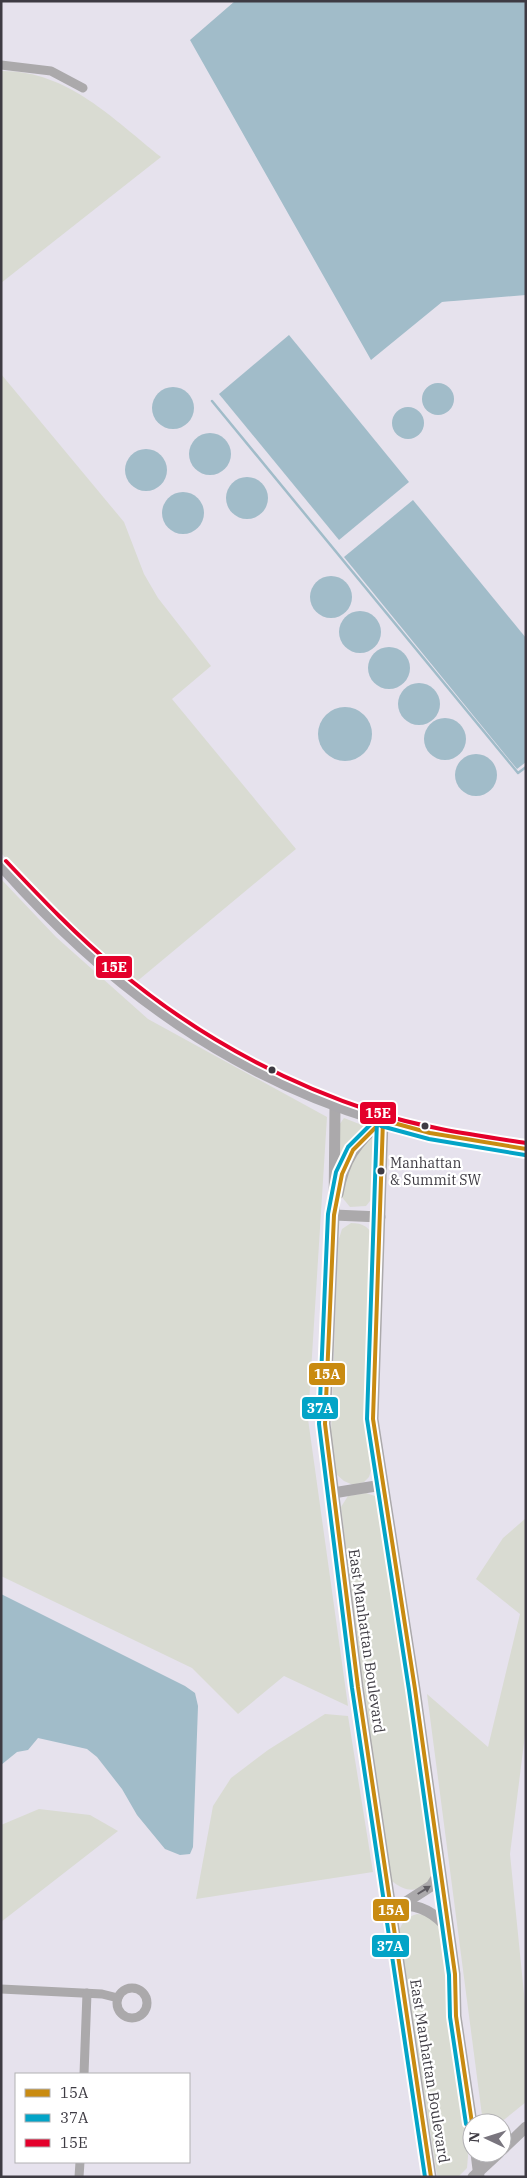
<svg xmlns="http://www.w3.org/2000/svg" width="527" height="2178" font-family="'IBM Plex Serif',serif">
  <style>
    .green { fill: #d9dbd2 }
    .water { fill: #a1bcc9 }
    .pier { fill: #e6e2ed }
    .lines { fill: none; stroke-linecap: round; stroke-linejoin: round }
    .stream { stroke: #a1bcc9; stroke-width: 2.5 }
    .minor { stroke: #aba9ab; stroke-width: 9 }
    .tertiary { stroke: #aba9ab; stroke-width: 11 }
    .secondary { stroke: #aaa8ac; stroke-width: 12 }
    .bus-1-casing { stroke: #fff; stroke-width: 8 }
    .bus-2-casing { stroke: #fff; stroke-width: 8 }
    .bus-3-casing { stroke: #fff; stroke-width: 8 }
    .bus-1 { stroke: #c98b11; stroke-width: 4 }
    .bus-2 { stroke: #03a4c7; stroke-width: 4 }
    .bus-3 { stroke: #e4002b; stroke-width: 4 }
    .oneway { fill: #5f5c62 }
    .bus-dot { fill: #3e3b43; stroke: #fff; stroke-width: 2 }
    .labels { text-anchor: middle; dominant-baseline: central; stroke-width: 4.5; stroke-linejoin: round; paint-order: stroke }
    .bus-label { font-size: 14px; fill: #3e3b43; stroke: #fff; text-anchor: start }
    .street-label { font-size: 15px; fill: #3e3b43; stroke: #fff }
    .line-badge { stroke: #fff; stroke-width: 2 }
    .badge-label { font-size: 14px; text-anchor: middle; font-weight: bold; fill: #fff }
  </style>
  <rect width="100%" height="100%" fill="#e6e2ed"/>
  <!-- green -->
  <g class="green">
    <path d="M1 71C67 70 113 119 161 157L1 283Z"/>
    <polygon points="1,374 124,522 144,574 158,598 211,666 172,699 296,849 135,983 68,924 1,853"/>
    <polygon points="1,879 56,937 148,1019 327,1117 308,1419 348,1706 284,1676 238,1714 192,1668 1,1576"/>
    <polygon points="344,1118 367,1127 350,1146 338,1172 339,1125"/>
    <polygon points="375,1132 377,1134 374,1196 366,1206 350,1207 341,1196 349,1164"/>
    <path d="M351 1223C363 1223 370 1227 374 1239L367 1422 373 1464 369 1477 364 1482 353 1485 344 1481 336 1474 331 1432 338 1242 342 1229Z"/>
    <path d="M366 1493 378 1497 380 1502 433 1863C433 1889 411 1898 392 1881L360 1667 341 1507 348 1496Z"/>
    <polygon points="526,1518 526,1727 510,1854 526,2014 526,2102 500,2123 483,2123 427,1694 488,1747 520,1614 476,1579 503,1538"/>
    <polygon points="325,1714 348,1716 373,1872 196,1899 213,1806 231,1778 268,1750"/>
    <polygon points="39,1809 90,1815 118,1831 1,1922 1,1825"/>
    <path d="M417 1914C431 1915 435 1921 443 1931L468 2156 467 2168 458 2177H441L437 2175 399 1938C398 1925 406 1917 417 1914Z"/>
  </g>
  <!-- water -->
  <g class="water">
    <polygon points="235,1 526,1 526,299 442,302 371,360 190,40"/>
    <polygon points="289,335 409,482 339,540 219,394"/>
    <circle cx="438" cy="399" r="16"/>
    <circle cx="173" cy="408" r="21"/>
    <circle cx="408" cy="423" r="16"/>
    <circle cx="210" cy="454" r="21"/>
    <circle cx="146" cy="470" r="21"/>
    <circle cx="247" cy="498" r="21"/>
    <circle cx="183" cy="513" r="21"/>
    <polygon points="413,500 526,638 526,762 517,769 344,557"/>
    <circle cx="331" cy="597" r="21"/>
    <circle cx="360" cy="632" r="21"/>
    <circle cx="389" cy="668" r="21"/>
    <circle cx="419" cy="704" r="21"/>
    <circle cx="345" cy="734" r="27"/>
    <circle cx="445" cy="739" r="21"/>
    <circle cx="476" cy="775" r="21"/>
    <polygon points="1,1594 185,1686 195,1693 198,1706 193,1847 190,1854 180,1855 165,1849 137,1815 122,1789 97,1757 87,1749 38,1738 28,1750 17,1752 1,1765"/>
  </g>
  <!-- pier -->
  <polygon class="pier" points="526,295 526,301 444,305 442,302"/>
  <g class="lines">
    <!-- stream -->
    <polyline class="stream" points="212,401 518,773 526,767"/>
    <!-- minor -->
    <g class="minor">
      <polyline points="1,65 51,71 83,88"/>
      <circle cx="132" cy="2003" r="15"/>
      <polyline points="1,1989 102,1994 118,1998"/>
      <polyline points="84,2074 87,1993"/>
      <polyline points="79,2177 80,2162"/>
    </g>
    <!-- tertiary -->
    <g class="tertiary">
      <polyline points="335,1105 334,1215 325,1424 358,1687 431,2177"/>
      <polyline points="383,1120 373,1419 415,1689 455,1974 456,2016 472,2123"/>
      <path d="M338 1194C344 1159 356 1143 383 1120"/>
      <polyline points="334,1215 380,1217"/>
      <polyline points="333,1493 382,1485"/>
      <polyline points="403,1904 431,1886 440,1872"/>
      <path d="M390 1906C414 1902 433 1910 448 1929"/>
      <polyline points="502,2150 526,2127"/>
      <polyline points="476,2153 479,2177"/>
      <polyline points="473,2177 499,2153"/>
    </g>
    <!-- secondary -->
    <path class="secondary" d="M1 865C143 1026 310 1127 526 1149"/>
    <!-- bus-1 casing -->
    <g class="bus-1-casing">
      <g id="bus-1">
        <polyline points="383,1120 353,1150 342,1174 334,1215 325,1424 358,1687 431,2177"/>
        <polyline points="383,1120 373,1419 415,1689 455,1974 456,2016 472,2123"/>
        <polyline points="383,1120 430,1133 526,1149"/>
      </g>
    </g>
    <!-- bus-2 casing -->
    <g class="bus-2-casing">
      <g id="bus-2">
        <polyline points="379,1116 348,1147 336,1172 328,1214 319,1424 352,1688 425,2177"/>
        <polyline points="377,1120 367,1419 409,1690 449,1975 450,2017 466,2124"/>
        <polyline points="381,1126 429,1139 525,1155"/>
      </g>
    </g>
    <!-- bus-3 casing -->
    <g class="bus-3-casing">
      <path id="bus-3" d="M6 861C41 898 77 936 117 969 192 1032 280 1081 374 1112 423 1128 475 1135 526 1143"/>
    </g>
    <!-- bus-1 -->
    <use href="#bus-1" class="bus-1"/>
    <!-- bus-2 -->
    <use href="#bus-2" class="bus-2"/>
    <!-- bus-3 -->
    <use href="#bus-3" class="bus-3"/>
  </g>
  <!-- one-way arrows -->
  <defs><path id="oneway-solid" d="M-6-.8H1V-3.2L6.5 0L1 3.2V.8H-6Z" transform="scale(1.25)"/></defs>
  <use class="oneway" href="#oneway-solid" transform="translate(424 1890) rotate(-32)"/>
  <!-- markers -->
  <g class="bus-dot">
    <circle cx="272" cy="1070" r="4.5"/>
    <circle cx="425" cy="1126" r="4.5"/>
    <circle cx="381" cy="1171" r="4.5"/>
  </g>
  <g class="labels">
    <!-- bus labels -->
    <g class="bus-label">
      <text x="390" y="1163">Manhattan<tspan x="390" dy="17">&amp; Summit SW</tspan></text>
    </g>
    <!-- street labels -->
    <g class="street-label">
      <text transform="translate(367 1641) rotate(82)">East Manhattan Boulevard</text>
      <text transform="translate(430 2071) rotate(81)">East Manhattan Boulevard</text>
    </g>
  </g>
  <g class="line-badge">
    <rect x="95" y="955" width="38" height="24" rx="5" fill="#e4002b"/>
    <rect x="359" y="1101" width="38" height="24" rx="5" fill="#e4002b"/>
    <rect x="308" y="1362" width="38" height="24" rx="5" fill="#c98b11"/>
    <rect x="301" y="1396" width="38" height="24" rx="5" fill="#03a4c7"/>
    <rect x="372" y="1898" width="38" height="24" rx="5" fill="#c98b11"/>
    <rect x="371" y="1934" width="39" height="24" rx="5" fill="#03a4c7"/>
  </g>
  <g class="badge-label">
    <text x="114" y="972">15E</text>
    <text x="378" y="1118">15E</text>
    <text x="327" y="1379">15A</text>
    <text x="320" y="1413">37A</text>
    <text x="391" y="1915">15A</text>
    <text x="390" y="1951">37A</text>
  </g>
  <!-- border -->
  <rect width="527" height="2178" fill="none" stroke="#3e3b43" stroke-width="5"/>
  <!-- legend -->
  <rect x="15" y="2073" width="175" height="90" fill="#ffffff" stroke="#b2b1b4"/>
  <rect x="25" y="2089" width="25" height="8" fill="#c98b11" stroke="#b2b1b4"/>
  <text x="60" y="2098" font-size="15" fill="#3e3b43">15A</text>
  <rect x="25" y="2114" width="25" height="8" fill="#03a4c7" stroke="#b2b1b4"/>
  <text x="60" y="2123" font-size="15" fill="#3e3b43">37A</text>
  <rect x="25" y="2139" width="25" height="8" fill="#e4002b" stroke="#b2b1b4"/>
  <text x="60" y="2148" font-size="15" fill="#3e3b43">15E</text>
  <!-- north arrow -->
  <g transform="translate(487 2138) rotate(274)"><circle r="24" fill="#ffffff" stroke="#b2b1b4"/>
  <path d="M0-4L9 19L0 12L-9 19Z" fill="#79757e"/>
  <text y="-8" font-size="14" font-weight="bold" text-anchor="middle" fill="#3e3b43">N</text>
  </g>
</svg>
